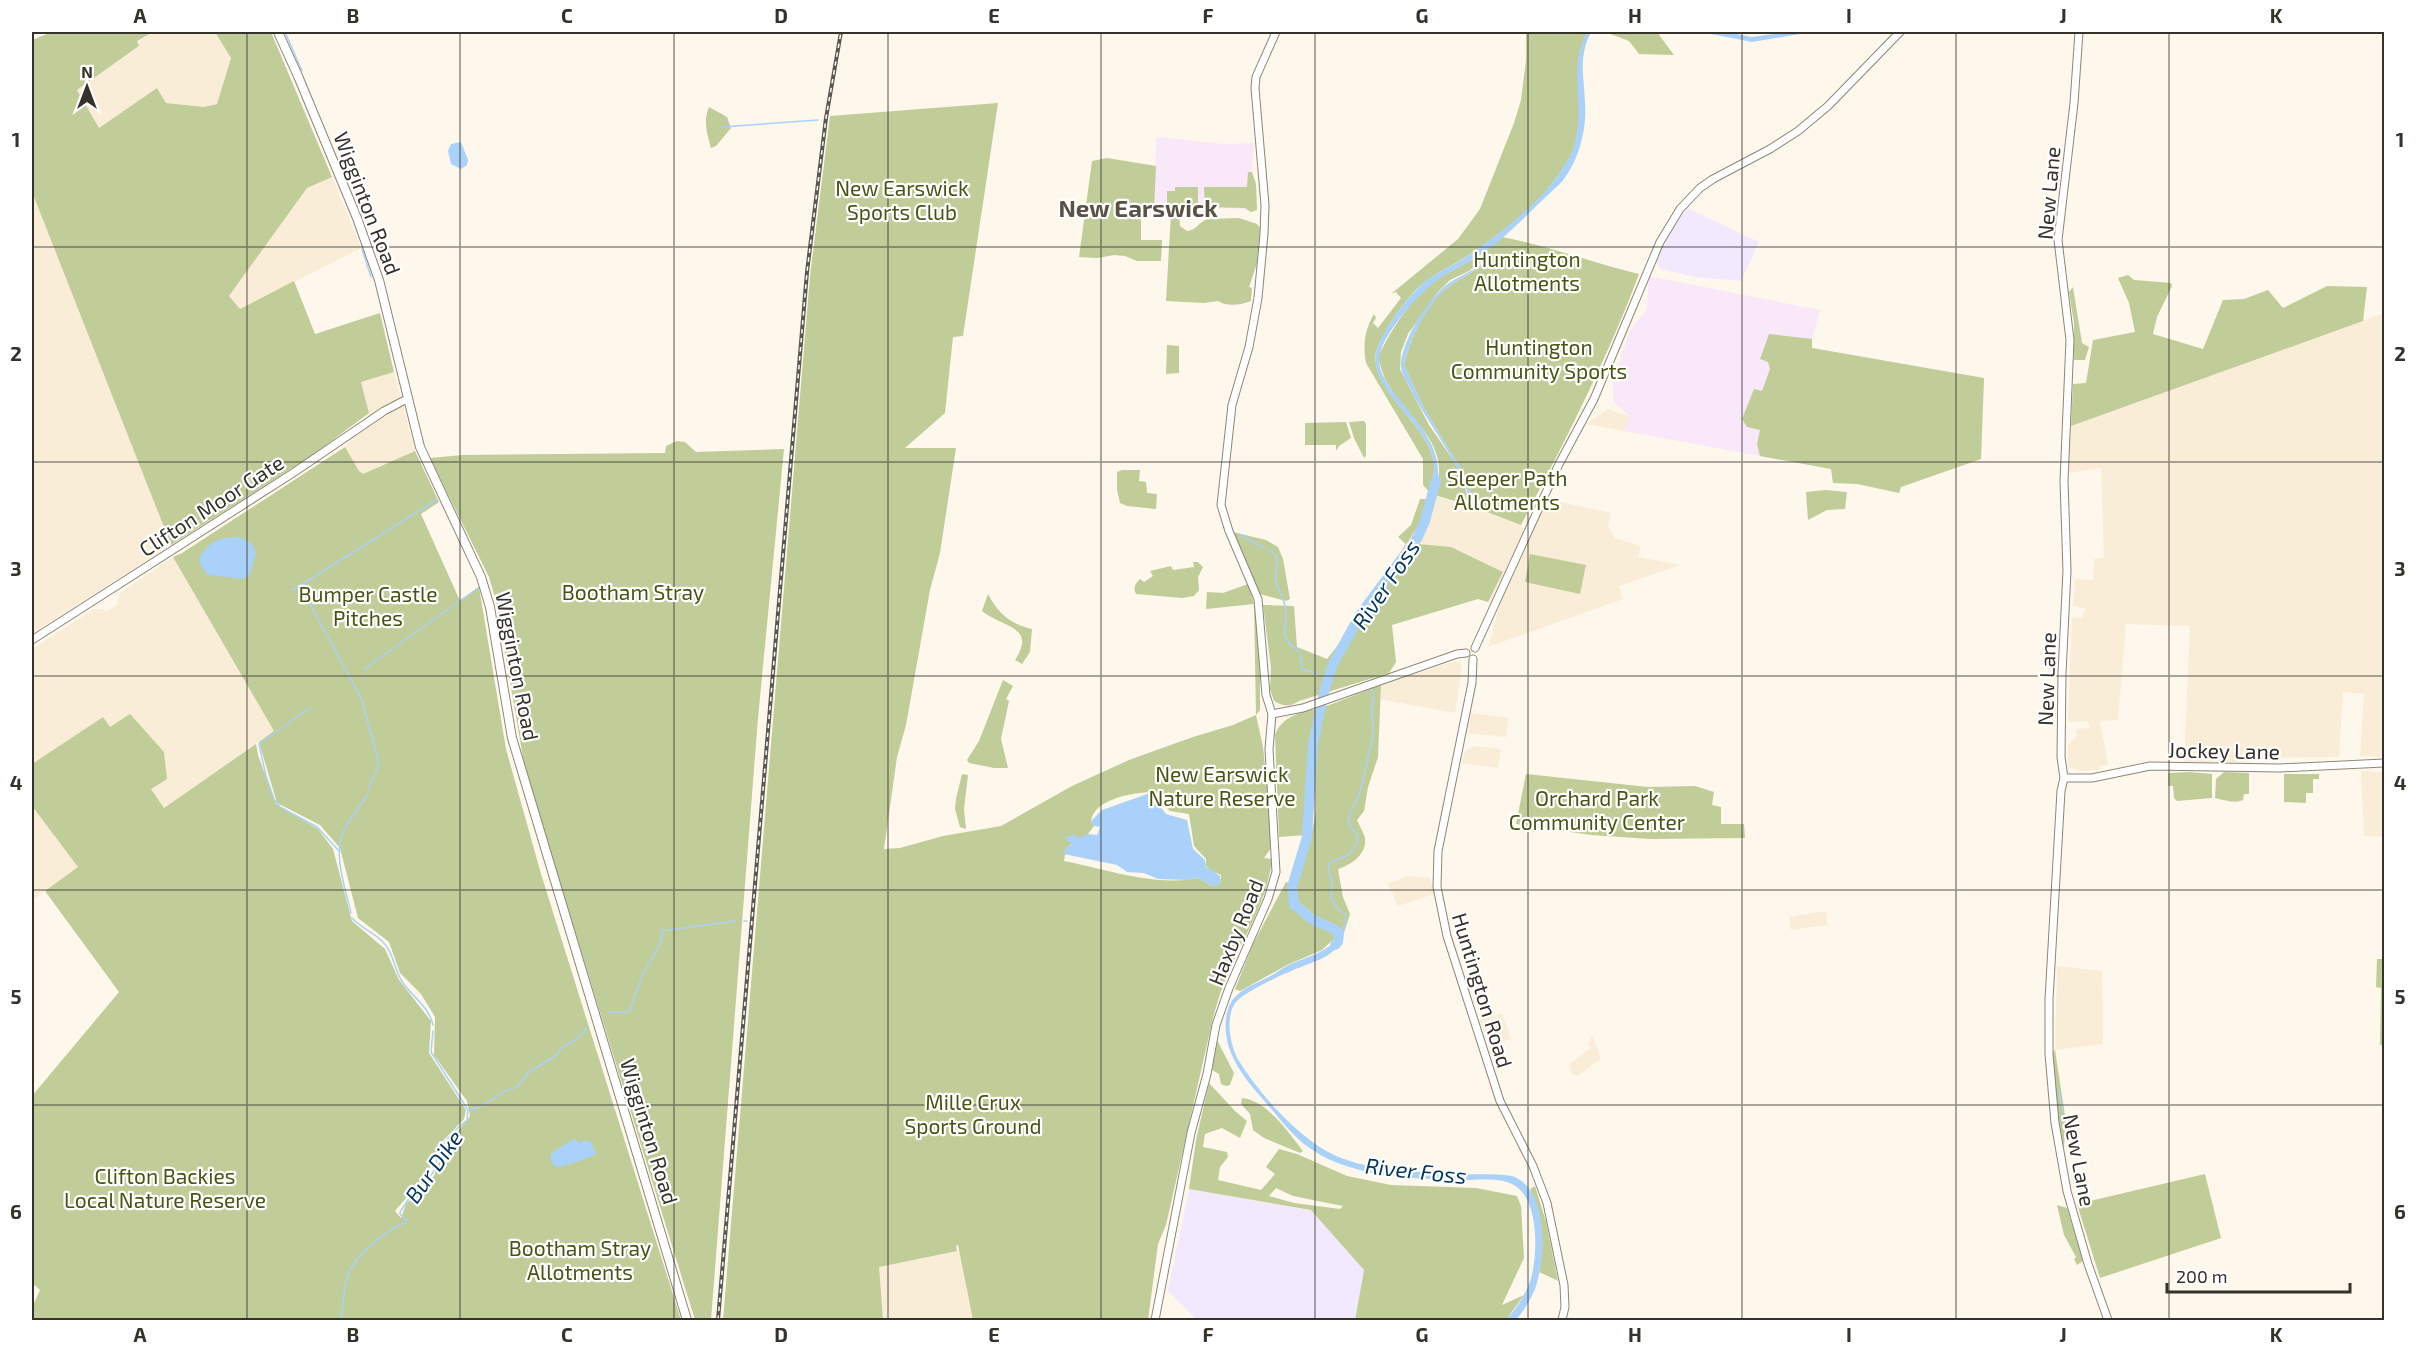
<svg xmlns="http://www.w3.org/2000/svg" width="2416" height="1352" font-family="'Exo 2',sans-serif">
  <style>
    .built { fill: #f9edd7 }
    .education { fill: #f9e8fa }
    .medical { fill: #f3e9fe }
    .green { fill: #c0cd98; fill-rule: evenodd }
    .water { fill: #aad1fa }
    .lines { fill: none; stroke-linecap: round; stroke-linejoin: round }
    .stream { stroke: #aad1fa; stroke-width: 1.5 }
    .river { stroke: #aad1fa; stroke-width: 10 }
    .tertiary-casing { stroke: #8d8678; stroke-width: 9 }
    .secondary-casing { stroke: #8d8678; stroke-width: 10 }
    .tertiary { stroke: #fff; stroke-width: 7 }
    .secondary { stroke: #fff; stroke-width: 8 }
    .rail-casing { stroke: #5a5750; stroke-width: 4 }
    .rail { stroke: #fff; stroke-width: 1.5; stroke-dasharray: 4.5; stroke-linecap: butt }
    .grid { fill: none; stroke: #35322c; stroke-width: 1.5; stroke-opacity: 0.55 }
    .labels { text-anchor: middle; dominant-baseline: central; stroke-width: 4.5; stroke-linejoin: round; paint-order: stroke }
    .park-label { font-size: 21px; fill: #485413; stroke: #fff }
    .street-label { font-size: 21px; fill: #35322c; stroke: #fff }
    .water-label { font-size: 22px; font-style: italic; fill: #02355f; stroke: #fff }
    .quarter-label { font-size: 24px; font-weight: bold; fill: #595245; stroke: #fff }
    .neatline { fill: none; stroke: #35322c; stroke-width: 2 }
    .grid-label { font-size: 20px; text-anchor: middle; font-weight: bold; fill: #35322c }
  </style>
  <rect width="100%" height="100%" fill="#fef7eb"/>
  <!-- built -->
  <g class="built">
    <polygon points="153,32 215,32 231,58 217,104 204,107 166,103 157,88 99,128 76,90 139,47 137,42"/>
    <polygon points="332,177 361,248 240,309 229,296 307,188"/>
    <polygon points="32,193 171,545 32,633"/>
    <polygon points="2384,313 2384,757 2360,756 2364,694 2343,692 2339,757 2252,758 2248,762 2184,762 2190,626 2126,624 2118,720 2100,721 2108,765 2100,766 2100,769 2081,771 2068,767 2068,745 2077,736 2076,729 2090,728 2088,721 2068,722 2072,617 2082,618 2086,609 2073,606 2075,579 2093,580 2094,559 2104,557 2101,468 2068,473 2071,426"/>
    <polygon points="394,372 415,451 363,474 359,471 345,447 369,413 361,382"/>
    <polygon points="1608,409 1629,416 1624,431 1586,424"/>
    <polygon points="1431,494 1521,525 1527,541 1547,499 1611,513 1608,527 1615,538 1641,546 1638,557 1680,565 1619,586 1623,599 1488,647 1500,606 1488,602 1503,572 1407,543"/>
    <polygon points="173,557 275,731 164,808 103,717 32,764 32,649 94,609 102,609 106,612 117,605 119,594"/>
    <polygon points="1455,661 1462,665 1455,713 1380,699 1381,685"/>
    <polygon points="1471,713 1508,718 1506,737 1468,733"/>
    <polygon points="1475,746 1501,749 1498,768 1462,763 1465,751"/>
    <polygon points="2361,771 2384,772 2384,837 2364,836"/>
    <polygon points="32,806 78,867 32,900"/>
    <polygon points="1407,876 1430,878 1434,894 1398,906 1388,884"/>
    <polygon points="1826,911 1827,925 1791,930 1789,917"/>
    <polygon points="2057,966 2102,971 2103,1044 2055,1050"/>
    <polygon points="1502,1013 1511,1039 1490,1046 1479,1020"/>
    <polygon points="1592,1036 1601,1058 1578,1076 1572,1074 1569,1064 1591,1048 1589,1044"/>
    <polygon points="959,1250 973,1320 883,1320 878,1267"/>
  </g>
  <!-- education -->
  <g class="education">
    <polygon points="1160,137 1224,144 1254,143 1252,172 1256,184 1257,210 1251,212 1245,209 1154,206 1156,139"/>
    <polygon points="1649,276 1820,310 1812,339 1812,348 1984,378 1981,459 1901,487 1831,469 1624,431 1629,416 1613,401 1613,377 1632,327 1647,309"/>
  </g>
  <!-- medical -->
  <g class="medical">
    <polygon points="1687,208 1759,242 1741,281 1695,277 1661,269 1657,264 1658,259 1670,231"/>
    <polygon points="1189,1189 1372,1221 1355,1320 1197,1320 1168,1291"/>
  </g>
  <!-- green -->
  <g class="green">
    <polygon points="52,32 153,32 137,41 139,46 77,90 99,128 157,88 166,103 204,107 217,104 231,58 215,32 271,32 332,177 307,188 229,296 240,309 294,281 315,334 380,313 394,372 361,382 369,413 314,454 171,545 32,192 32,40"/>
    <path d="M1526 32H1587C1569 71 1584 87 1580 125 1578 145 1568 163 1556 178 1536 207 1503 231 1475 251 1458 263 1438 271 1421 285 1407 297 1381 334 1376 352 1369 389 1425 422 1433 458 1436 470 1432 482 1431 494L1423 485V459L1366 363C1363 346 1364 331 1374 314L1376 318 1373 323 1378 328 1401 298 1396 292 1391 294 1458 239 1480 209 1514 123 1521 100 1526 60Z"/>
    <polygon points="1605,32 1657,32 1674,55 1639,54 1629,41"/>
    <path d="M998 103 963 336 953 337 945 413 905 448H956L940 553 930 590 906 725 897 757 884 849 900 848 943 836 1001 826 1072 786 1129 760 1193 737 1233 725 1256 715 1254 604 1206 609 1207 592 1223 593 1248 584 1254 604H1256L1260 658V710L1256 715 1263 747 1269 806 1271 848 1264 858 1272 859C1267 906 1239 943 1223 986 1219 996 1216 1007 1213 1018L1166 1225 1158 1244 1148 1320H973L958 1245 956 1246 957 1251 879 1267 883 1320H723L810 276 830 116ZM1150 792 1170 811 1189 814 1194 846 1206 859V866L1211 871 1221 875 1220 884 1212 886 1198 878C1155 887 1106 869 1064 861L1066 848 1088 834 1094 826 1091 821C1094 799 1132 793 1150 792Z"/>
    <path d="M709 107 727 117 731 128 716 146 711 148C707 135 703 119 709 107Z"/>
    <polygon points="1107,158 1156,166 1154,210 1141,209 1141,240 1162,240 1161,261 1137,261 1125,256 1114,255 1098,258 1079,257 1092,161"/>
    <polygon points="1248,172 1252,172 1256,184 1257,210 1251,212 1245,208 1205,207 1204,187 1247,187"/>
    <polygon points="1175,187 1198,187 1198,207 1167,205 1167,191 1175,191"/>
    <path d="M1171 213H1179L1180 226 1187 231C1196 231 1199 222 1207 219L1239 218 1257 224 1260 228 1257 263 1249 287 1252 288 1251 301C1241 305 1227 307 1218 301L1204 303 1166 301Z"/>
    <path d="M1502 237C1549 246 1593 263 1639 274 1607 360 1564 443 1521 525L1476 508 1464 474 1424 408 1404 365C1410 339 1426 304 1447 288 1461 277 1477 271 1490 259L1485 251Z"/>
    <path d="M1476 258 1481 262 1469 271 1450 280 1438 292 1408 334 1401 352 1400 369 1429 425 1458 467 1471 506 1435 495C1454 442 1406 419 1385 379 1382 372 1380 364 1378 357 1392 328 1412 297 1438 279 1450 271 1463 265 1476 258Z"/>
    <polygon points="2128,275 2134,280 2171,283 2172,286 2157,317 2153,334 2203,349 2223,300 2244,299 2268,290 2283,308 2327,286 2367,287 2363,321 2071,426 2073,384 2086,383 2093,340 2135,332 2129,303 2118,278"/>
    <polygon points="2073,287 2082,343 2089,347 2085,360 2074,360 2074,323 2069,292"/>
    <polygon points="1769,334 1812,339 1812,348 1984,378 1981,459 1901,487 1899,493 1857,484 1833,483 1831,469 1760,456 1757,444 1760,430 1747,427 1742,419 1754,389 1762,391 1770,369 1768,362 1760,359"/>
    <polygon points="1167,345 1179,346 1179,373 1166,374"/>
    <polygon points="1364,421 1366,424 1366,456 1364,458 1354,438 1349,422"/>
    <polygon points="1346,422 1351,438 1339,446 1336,451 1336,445 1305,445 1305,423"/>
    <polygon points="677,441 685,442 696,452 784,449 758,718 711,1320 695,1320 525,769 496,601 489,577 430,458 463,455 665,453 666,446"/>
    <polygon points="345,447 359,471 363,474 415,451 439,502 421,514 460,601 479,587 506,749 541,874 681,1320 32,1320 32,1308 40,1290 32,1283 32,1096 119,992 45,891 78,867 32,806 32,764 103,717 110,727 130,714 164,752 167,779 151,789 164,808 256,744 258,755 276,804 318,829 333,849 352,921 385,949 399,980 431,1021 429,1053 466,1110 464,1119 439,1145 428,1172 395,1211 401,1218 406,1204 434,1176 443,1150 470,1116 467,1101 434,1055 435,1017 421,994 400,973 389,942 358,918 340,848 320,825 277,803 259,742 274,731 173,557 182,553"/>
    <polygon points="1122,470 1140,470 1139,481 1146,482 1147,493 1157,494 1156,509 1127,506 1120,503 1117,490 1117,472"/>
    <polygon points="1825,490 1847,492 1845,509 1827,510 1808,520 1806,492"/>
    <path d="M1420 499H1429L1425 506 1422 520 1407 543 1451 547 1503 572 1488 602 1478 599 1392 625 1396 662 1389 673 1299 701C1289 707 1285 707 1274 701L1270 689 1271 668 1263 605 1294 606 1297 647 1327 659 1346 635 1406 544 1398 537 1411 525Z"/>
    <polygon points="1233,532 1266,540 1278,547 1283,559 1290,599 1286,601 1260,594"/>
    <polygon points="1530,554 1586,565 1580,594 1525,582"/>
    <path d="M1193 562H1198L1203 567 1198 577 1199 590 1194 596 1182 598 1136 594C1133 588 1135 584 1140 579L1144 582 1153 576 1150 571 1171 566 1173 570 1194 567Z"/>
    <path d="M988 594C998 613 1010 624 1032 629L1030 652 1022 664 1015 660C1037 626 1003 628 982 611Z"/>
    <polygon points="1003,680 1013,686 1006,699 1009,701 1001,739 1008,768 994,768 969,763 967,760 979,741"/>
    <path d="M1381 685 1378 757 1368 787 1364 811 1357 820C1359 825 1364 833 1365 838 1367 855 1351 865 1338 869L1343 897 1350 914 1343 936 1303 906 1296 904 1294 888 1311 837 1316 811 1315 756 1324 707Z"/>
    <path d="M1321 708C1304 730 1307 805 1306 835L1279 837 1275 735C1282 715 1303 712 1321 708Z"/>
    <polygon points="2190,772 2212,774 2212,798 2177,801 2174,798 2173,786 2168,786 2168,773"/>
    <path d="M2224 772 2249 773V794H2244L2243 800C2235 804 2224 800 2215 798L2216 779Z"/>
    <polygon points="962,774 968,775 964,809 966,829 960,827 955,809 956,799"/>
    <polygon points="1526,774 1648,787 1695,786 1714,792 1712,805 1721,807 1721,824 1744,824 1745,838 1650,839 1591,835 1516,824"/>
    <polygon points="2284,774 2319,774 2319,779 2313,779 2313,793 2306,793 2306,803 2284,802"/>
    <path d="M1286 882 1289 883 1291 903C1297 909 1304 916 1311 921 1320 927 1328 928 1337 936L1322 950 1287 965 1240 991 1235 989 1253 944Z"/>
    <polygon points="2383,901 2384,901 2384,1045 2380,1045 2381,988 2376,987 2377,959 2382,959"/>
    <polygon points="1217,1040 1234,1073 1230,1085 1226,1086 1221,1084 1219,1074 1212,1070"/>
    <polygon points="2055,1050 2066,1122 2064,1146 2060,1140 2052,1053"/>
    <path d="M1209 1083 1235 1111 1247 1121 1240 1138 1222 1128 1205 1134 1203 1147 1227 1152 1228 1157 1220 1167 1218 1180 1261 1190 1275 1174 1266 1167 1279 1149 1297 1154 1347 1176 1391 1185 1476 1188 1517 1196 1521 1206 1524 1258 1502 1305 1524 1295 1506 1320H1355L1364 1270 1311 1210 1189 1189 1196 1140ZM1276 1188 1293 1196 1343 1206 1340 1209 1294 1203 1269 1196Z"/>
    <path d="M1242 1098C1268 1101 1288 1132 1303 1151L1300 1153 1264 1138 1253 1130 1250 1114 1241 1104Z"/>
    <polygon points="2205,1174 2221,1238 2100,1278 2077,1204"/>
    <path d="M1535 1186 1546 1222 1558 1281 1539 1272C1545 1244 1543 1215 1530 1189Z"/>
    <polygon points="2057,1205 2067,1208 2083,1261 2077,1265 2074,1259 2076,1257 2064,1235"/>
  </g>
  <!-- water -->
  <g class="water">
    <path d="M1587 32H1591C1578 58 1584 75 1585 103 1587 127 1580 156 1566 176 1562 183 1556 187 1550 193 1527 214 1505 239 1479 256 1466 264 1451 270 1439 279 1420 292 1386 330 1380 353 1370 395 1456 427 1435 495L1431 494C1432 482 1436 470 1433 458 1425 421 1369 390 1376 353 1380 334 1407 298 1421 285 1437 271 1458 264 1475 251 1508 227 1545 199 1566 163 1593 120 1564 75 1587 32Z"/>
    <polygon points="1701,32 1726,32 1752,37 1788,32 1812,32 1752,42"/>
    <polygon points="461,142 468,160 467,165 461,169 451,164 448,151 451,144"/>
    <path d="M1487 255 1490 259C1476 271 1461 277 1447 288 1427 304 1409 340 1404 365L1424 408 1464 474 1476 508 1471 506C1462 463 1432 431 1412 392 1409 384 1402 376 1401 367 1400 343 1427 302 1444 287 1455 277 1471 273 1483 263L1481 260Z"/>
    <path d="M240 537 251 543 256 553 250 574 244 579 208 575 201 566 199 558C211 539 219 538 240 537Z"/>
    <polygon points="1150,793 1166,814 1187,820 1193,849 1205,860 1206,867 1220,876 1220,885 1212,886 1198,878 1186,880 1158,879 1144,873 1127,872 1117,865 1064,854 1066,847 1072,845 1065,837 1074,835 1080,838 1088,834 1097,835 1100,827 1094,826 1091,821 1102,810"/>
    <path d="M1338 935 1343 936C1336 956 1318 960 1301 967 1287 972 1246 991 1237 1001 1224 1014 1230 1047 1239 1061 1260 1095 1305 1146 1344 1159 1376 1171 1414 1171 1448 1174 1469 1175 1491 1173 1512 1176 1549 1188 1546 1259 1535 1289 1530 1300 1524 1311 1516 1320H1506C1516 1309 1524 1297 1530 1282 1538 1257 1540 1200 1514 1185 1498 1176 1474 1181 1456 1180 1405 1178 1346 1177 1304 1144 1288 1131 1275 1113 1261 1097 1240 1073 1220 1046 1227 1013 1232 989 1255 985 1274 974 1279 971 1284 967 1289 965 1305 957 1330 953 1338 935Z"/>
    <path d="M575 1139 582 1144 583 1140 591 1142 596 1154C589 1158 564 1167 556 1167L551 1162V1154C557 1149 569 1141 575 1139Z"/>
  </g>
  <g class="lines">
    <!-- stream -->
    <g class="stream">
      <polyline points="285,32 302,71"/>
      <polyline points="722,127 818,120"/>
      <polyline points="362,249 371,277"/>
      <polyline points="1240,535 1264,548"/>
      <path d="M1269 550C1284 559 1274 566 1276 579 1277 589 1283 597 1285 606 1291 631 1272 632 1300 652L1302 669 1318 674"/>
      <polyline points="293,590 436,500"/>
      <polyline points="304,593 362,700 379,763 368,790"/>
      <polyline points="364,669 478,588"/>
      <polyline points="311,707 259,744 266,776 274,799 280,807 317,827 340,852"/>
      <path d="M351 913C346 890 332 854 344 830 350 818 360 807 367 795"/>
      <path d="M352 918C361 928 373 932 382 941 394 952 394 971 403 983 413 997 429 1007 433 1025"/>
      <polyline points="744,921 747,921"/>
      <path d="M1339 933 1344 927 1346 915 1337 908 1331 899 1332 883 1328 869 1330 863C1347 853 1352 861 1358 836L1348 823 1350 814 1359 796 1373 736 1372 710 1374 695 1371 688"/>
      <polyline points="609,1012 626,1012 630,1010 642,976 661,942 662,931 735,921"/>
      <polyline points="2059,1090 2063,1112"/>
      <polyline points="484,1105 505,1091 517,1087 529,1072 557,1055 561,1048 575,1040 588,1027"/>
      <polyline points="468,1110 481,1107"/>
      <path d="M340 1320C344 1306 343 1289 348 1274 354 1258 389 1226 406 1223L407 1221 400 1214V1212L414 1191 433 1173 440 1149 452 1133 467 1120 468 1110 431 1052 433 1031"/>
    </g>
    <!-- river -->
    <path class="river" d="M1335 945 1338 942 1339 933C1328 923 1319 925 1309 917 1303 913 1301 908 1294 905L1292 887 1307 837 1313 744 1325 688 1333 664 1360 615 1418 537 1425 521 1436 480"/>
    <!-- tertiary casing -->
    <g class="tertiary-casing">
      <g id="tertiary">
        <polyline points="2079,32 2074,103 2058,240 2070,340 2064,481 2067,571 2062,673 2061,757 2064,778 2061,791 2049,999 2049,1054 2055,1123 2067,1191 2088,1264 2108,1320"/>
        <polyline points="32,640 293,473 384,411 407,399"/>
        <polyline points="1475,648 1559,464 1594,399 1660,242 1680,209 1700,188 1713,179 1770,149 1798,131 1828,106 1900,32"/>
        <polyline points="1473,659 1472,683 1438,851 1437,887 1447,936 1500,1101 1533,1166 1547,1203 1564,1285 1565,1307 1562,1320"/>
        <polyline points="1272,714 1303,708 1457,654 1466,653"/>
        <polyline points="2064,778 2092,778 2150,766 2280,768 2384,763"/>
        <polyline points="1155,1320 1191,1133 1207,1074 1216,1025 1229,988 1268,899 1276,872 1269,749 1272,714 1266,695 1258,599 1229,531 1221,505 1232,405 1249,347 1258,298 1264,234 1265,205 1255,88 1256,77 1276,32"/>
      </g>
    </g>
    <!-- secondary casing -->
    <g class="secondary-casing">
      <polyline id="secondary" points="278,32 298,76 357,218 379,280 420,447 481,577 490,607 512,738 687,1320"/>
    </g>
    <!-- tertiary -->
    <use href="#tertiary" class="tertiary"/>
    <!-- secondary -->
    <use href="#secondary" class="secondary"/>
    <!-- rail casing -->
    <g class="rail-casing">
      <polyline id="rail" points="718,1320 807,272 826,118 841,32"/>
    </g>
    <!-- rail -->
    <use href="#rail" class="rail"/>
  </g>
  <!-- grid -->
  <path class="grid" d="M247 32V1320M460 32V1320M674 32V1320M888 32V1320M1101 32V1320M1315 32V1320M1528 32V1320M1742 32V1320M1956 32V1320M2169 32V1320M32 247H2384M32 462H2384M32 676H2384M32 890H2384M32 1105H2384"/>
  <g class="labels">
    <!-- park labels -->
    <g class="park-label">
      <text x="902" y="187">New Earswick<tspan x="902" dy="24">Sports Club</tspan></text>
      <text x="1527" y="258">Huntington<tspan x="1527" dy="24">Allotments</tspan></text>
      <text x="1539" y="346">Huntington<tspan x="1539" dy="24">Community Sports</tspan></text>
      <text x="1507" y="477">Sleeper Path<tspan x="1507" dy="24">Allotments</tspan></text>
      <text x="633" y="591">Bootham Stray</text>
      <text x="368" y="593">Bumper Castle<tspan x="368" dy="24">Pitches</tspan></text>
      <text x="1222" y="773">New Earswick<tspan x="1222" dy="24">Nature Reserve</tspan></text>
      <text x="1597" y="797">Orchard Park<tspan x="1597" dy="24">Community Center</tspan></text>
      <text x="973" y="1101">Mille Crux<tspan x="973" dy="24">Sports Ground</tspan></text>
      <text x="165" y="1175">Clifton Backies<tspan x="165" dy="24">Local Nature Reserve</tspan></text>
      <text x="580" y="1247">Bootham Stray<tspan x="580" dy="24">Allotments</tspan></text>
    </g>
    <!-- street labels -->
    <g class="street-label">
      <text transform="translate(2048 193) rotate(-85)">New Lane</text>
      <text transform="translate(368 203) rotate(69)">Wigginton Road</text>
      <text transform="translate(211 505) rotate(-33)">Clifton Moor Gate</text>
      <text transform="translate(518 666) rotate(79)">Wigginton Road</text>
      <text transform="translate(2046 679) rotate(-88)">New Lane</text>
      <text transform="translate(2224 750) rotate(1)">Jockey Lane</text>
      <text transform="translate(1235 932) rotate(-68)">Haxby Road</text>
      <text transform="translate(1483 990) rotate(73)">Huntington Road</text>
      <text transform="translate(650 1131) rotate(73)">Wigginton Road</text>
      <text transform="translate(2080 1160) rotate(79)">New Lane</text>
    </g>
    <!-- water labels -->
    <g class="water-label">
      <text transform="translate(1385 584) rotate(-56)">River Foss</text>
      <text transform="translate(433 1166) rotate(-55)">Bur Dike</text>
      <text transform="translate(1416 1170) rotate(6)">River Foss</text>
    </g>
    <!-- quarter labels -->
    <g class="quarter-label">
      <text x="1138" y="207">New Earswick</text>
    </g>
  </g>
  <!-- border -->
  <rect width="2416" height="1352" fill="none" stroke="#ffffff" stroke-width="66"/>
  <!-- north arrow -->
  <g transform="translate(87 87)" stroke="#ffffff" stroke-width="4.5" paint-order="stroke">
  <path d="M0-4.5L10 22L0 15L-10 22Z" fill="#35322c"/>
  <text y="-9" font-size="16" font-weight="bold" text-anchor="middle" fill="#35322c">N</text>
  </g>
  <!-- scale -->
  <path d="M2167 1283v9h183v-9" fill="none" stroke="#35322c" stroke-width="3"/>
  <text x="2176" y="1283" font-size="18" fill="#35322c" stroke="#ffffff" stroke-width="4.5" paint-order="stroke">200 m</text>
  <rect x="33" y="33" width="2350" height="1286" class="neatline"/>
  <g class="grid-label">
    <text x="140" y="23">A</text>
    <text x="353" y="23">B</text>
    <text x="567" y="23">C</text>
    <text x="781" y="23">D</text>
    <text x="994" y="23">E</text>
    <text x="1208" y="23">F</text>
    <text x="1422" y="23">G</text>
    <text x="1635" y="23">H</text>
    <text x="1849" y="23">I</text>
    <text x="2063" y="23">J</text>
    <text x="2276" y="23">K</text>
    <text x="16" y="147">1</text>
    <text x="2400" y="147">1</text>
    <text x="16" y="361">2</text>
    <text x="2400" y="361">2</text>
    <text x="16" y="576">3</text>
    <text x="2400" y="576">3</text>
    <text x="16" y="790">4</text>
    <text x="2400" y="790">4</text>
    <text x="16" y="1004">5</text>
    <text x="2400" y="1004">5</text>
    <text x="16" y="1219">6</text>
    <text x="2400" y="1219">6</text>
    <text x="140" y="1342">A</text>
    <text x="353" y="1342">B</text>
    <text x="567" y="1342">C</text>
    <text x="781" y="1342">D</text>
    <text x="994" y="1342">E</text>
    <text x="1208" y="1342">F</text>
    <text x="1422" y="1342">G</text>
    <text x="1635" y="1342">H</text>
    <text x="1849" y="1342">I</text>
    <text x="2063" y="1342">J</text>
    <text x="2276" y="1342">K</text>
  </g>
</svg>
